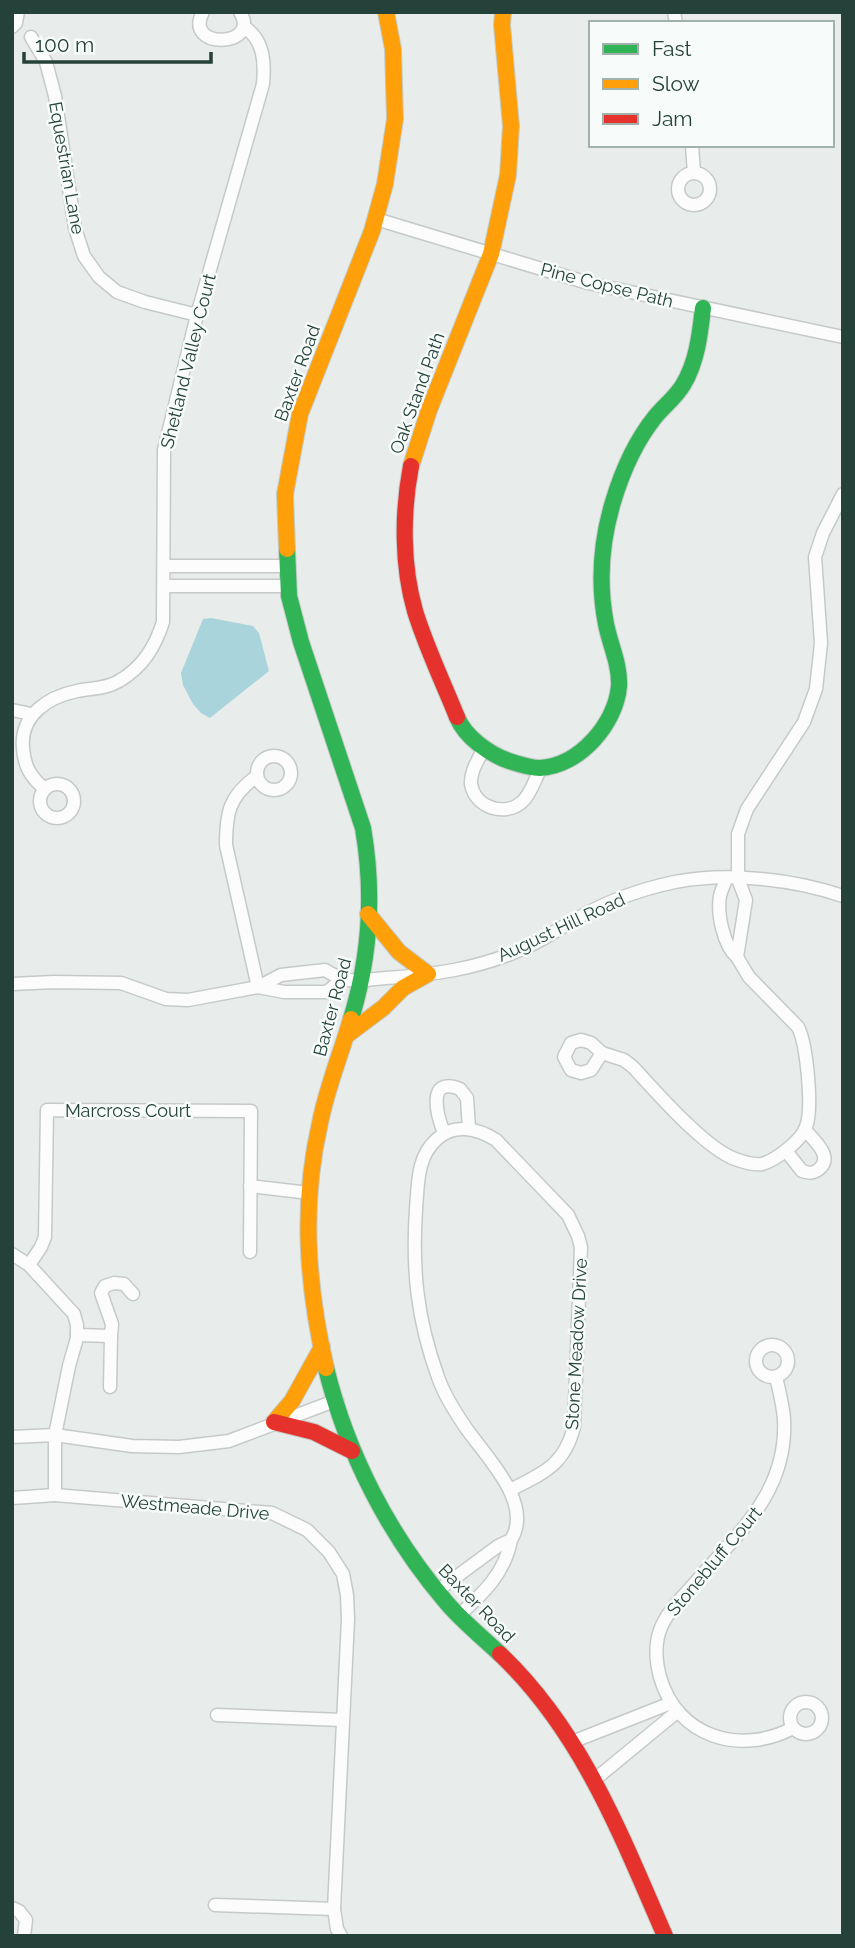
<svg xmlns="http://www.w3.org/2000/svg" width="855" height="1948" font-family="Raleway,sans-serif">
  <style>
    .water { fill: #a9d4db }
    .lines { fill: none; stroke-linecap: round; stroke-linejoin: round }
    .street-casing { stroke: #c5cac8; stroke-width: 15 }
    .fast-casing { stroke: #c3cbc8; stroke-width: 18 }
    .slow-casing { stroke: #c3cbc8; stroke-width: 18 }
    .jam-casing { stroke: #c3cbc8; stroke-width: 18 }
    .street { stroke: #fcfcfc; stroke-width: 12 }
    .fast { stroke: #30b455; stroke-width: 16 }
    .slow { stroke: #ff9f0a; stroke-width: 16 }
    .jam { stroke: #e5322d; stroke-width: 16 }
    .labels { text-anchor: middle; dominant-baseline: central; stroke-width: 5; stroke-linejoin: round; paint-order: stroke }
    .street-label { font-size: 18px; fill: #24423a; stroke: #f7fbf9 }
  </style>
  <rect width="100%" height="100%" fill="#e8edeb"/>
  <!-- water -->
  <polygon class="water" points="211,618 253,626 259,633 269,671 210,718 201,713 193,704 183,685 181,673 203,619"/>
  <g class="lines">
    <!-- street casing -->
    <g class="street-casing">
      <g id="street">
        <path d="M203 12C182 50 262 48 240 12"/>
        <polyline points="674,12 676,23"/>
        <polyline points="12,27 16,23 18,12"/>
        <polyline points="31,37 46,62 55,96 75,228 84,256 99,277 117,292 145,302 197,315"/>
        <polyline points="692,145 694,173"/>
        <circle cx="694" cy="189" r="16"/>
        <polyline points="376,219 588,283 843,337"/>
        <polyline points="165,566 288,566"/>
        <polyline points="165,586 289,586"/>
        <polyline points="12,710 31,714"/>
        <path d="M484 748C479 759 470 771 471 784 475 808 505 817 522 802 531 794 535 779 541 768"/>
        <circle cx="274" cy="773" r="17"/>
        <path d="M257 776C229 796 226 813 226 845L258 987"/>
        <circle cx="57" cy="801" r="17"/>
        <path d="M45 789C31 778 24 766 23 748 20 715 48 697 77 691 91 688 106 689 119 681 143 667 155 647 163 622L164 450 197 315 263 84C265 63 264 39 244 27"/>
        <path d="M726 879C724 885 721 891 720 896 717 913 723 945 737 957L746 900 738 879V834L747 809 804 722 816 689 821 643 815 557 823 533 843 494"/>
        <path d="M12 984 54 982 121 983 166 999 188 1000 258 987 281 975 325 970C348 985 359 980 386 978 432 975 477 969 520 950 540 942 557 930 576 919 606 902 641 889 675 882 728 872 792 879 843 896"/>
        <polyline points="258,987 284,992 327,992 341,980"/>
        <polygon points="581,1040 591,1043 602,1053 591,1070 581,1073 571,1070 564,1057 571,1043"/>
        <path d="M602 1053 624 1060 633 1067C656 1092 705 1148 735 1159 743 1162 754 1165 762 1164 776 1160 801 1141 806 1127 813 1109 807 1045 798 1027L749 977 737 957"/>
        <path d="M444 1133C438 1118 425 1075 460 1089L467 1098 469 1129"/>
        <path d="M786 1151 802 1171C808 1173 813 1174 819 1169 834 1157 814 1140 805 1130"/>
        <polyline points="250,1186 309,1193"/>
        <polyline points="12,1254 29,1265 74,1314 77,1325 77,1338 69,1366 55,1435 55,1495 272,1513 307,1530 329,1552 343,1574 347,1595 348,1619 334,1909 337,1929 341,1936"/>
        <polyline points="29,1265 41,1247 45,1237 47,1110 251,1111 250,1252"/>
        <polyline points="77,1335 111,1336 112,1324 101,1293 105,1286 114,1283 124,1284 133,1294"/>
        <circle cx="772" cy="1361" r="16"/>
        <path d="M776 1377C779 1390 783 1405 784 1419 788 1492 738 1533 695 1583 683 1597 667 1611 660 1630 655 1644 656 1662 660 1677 677 1737 740 1756 793 1728"/>
        <polyline points="110,1387 111,1336"/>
        <polyline points="12,1437 55,1435 132,1446 179,1447 229,1441 337,1400"/>
        <polyline points="12,1498 55,1495"/>
        <path d="M437 1591 498 1546 511 1540C534 1503 486 1457 466 1428 455 1412 444 1395 438 1377 417 1319 412 1270 416 1209 418 1184 417 1156 437 1139 454 1123 477 1128 496 1140L568 1215 578 1236 581 1247 574 1427C564 1466 543 1473 510 1490"/>
        <path d="M459 1615C483 1594 505 1573 511 1540"/>
        <circle cx="806" cy="1718" r="16"/>
        <polyline points="217,1715 342,1720"/>
        <polyline points="572,1742 671,1703"/>
        <polyline points="593,1781 678,1711"/>
        <polyline points="215,1905 334,1909"/>
        <polyline points="12,1908 19,1911 26,1920 24,1936"/>
      </g>
    </g>
    <!-- fast casing -->
    <g class="fast-casing">
      <g id="fast">
        <path d="M287 549 289 596 301 642 363 828C374 892 370 957 351 1019"/>
        <path d="M457 717C465 737 489 754 509 761 518 764 530 768 540 768 579 766 616 724 619 686 620 664 610 645 606 624 598 583 601 542 613 502 622 472 635 442 655 417 664 406 676 397 683 385 697 362 700 334 703 308"/>
        <path d="M326 1368C347 1454 389 1535 446 1602 462 1621 482 1637 500 1654"/>
      </g>
    </g>
    <!-- slow casing -->
    <g class="slow-casing">
      <g id="slow">
        <polyline points="411,466 429,410 491,254 508,175 511,126 502,25 503,12"/>
        <polyline points="287,549 285,494 300,414 372,231 385,184 395,119 393,49 386,12"/>
        <polyline points="347,1035 383,1008 403,988 428,974 399,952 368,914"/>
        <path d="M326 1368C307 1286 301 1205 320 1123 327 1087 341 1054 351 1019"/>
        <polyline points="274,1422 292,1401 322,1347"/>
      </g>
    </g>
    <!-- jam casing -->
    <g class="jam-casing">
      <g id="jam">
        <path d="M411 466C402 513 402 566 415 611 426 647 443 682 457 717"/>
        <polyline points="274,1422 314,1432 352,1451"/>
        <path d="M500 1654C582 1732 621 1835 665 1936"/>
      </g>
    </g>
    <!-- street -->
    <use href="#street" class="street"/>
    <!-- fast -->
    <use href="#fast" class="fast"/>
    <!-- slow -->
    <use href="#slow" class="slow"/>
    <!-- jam -->
    <use href="#jam" class="jam"/>
  </g>
  <g class="labels">
    <!-- street labels -->
    <g class="street-label">
      <text transform="translate(67 168) rotate(80)">Equestrian Lane</text>
      <text transform="translate(607 285) rotate(14)">Pine Copse Path</text>
      <text transform="translate(188 361) rotate(-76)">Shetland Valley Court</text>
      <text transform="translate(297 373) rotate(-70)">Baxter Road</text>
      <text transform="translate(417 393) rotate(-70)">Oak Stand Path</text>
      <text transform="translate(561 927) rotate(-25)">August Hill Road</text>
      <text transform="translate(332 1007) rotate(-75)">Baxter Road</text>
      <text x="128" y="1110">Marcross Court</text>
      <text transform="translate(576 1344) rotate(-87)">Stone Meadow Drive</text>
      <text transform="translate(195 1507) rotate(5)">Westmeade Drive</text>
      <text transform="translate(714 1561) rotate(-50)">Stonebluff Court</text>
      <text transform="translate(477 1603) rotate(46)">Baxter Road</text>
    </g>
  </g>
  <!-- border -->
  <rect width="855" height="1948" fill="none" stroke="#24423a" stroke-width="28"/>
  <!-- legend -->
  <rect x="589" y="21" width="245" height="126" fill="#f7fbf9" stroke="#a3b1ad" stroke-width="2"/>
  <rect x="603" y="44" width="35" height="10" fill="#30b455" stroke="#a3b1ad" stroke-width="2"/>
  <text x="652" y="56" font-size="21" fill="#24423a">Fast</text>
  <rect x="603" y="79" width="35" height="10" fill="#ff9f0a" stroke="#a3b1ad" stroke-width="2"/>
  <text x="652" y="91" font-size="21" fill="#24423a">Slow</text>
  <rect x="603" y="114" width="35" height="10" fill="#e5322d" stroke="#a3b1ad" stroke-width="2"/>
  <text x="652" y="126" font-size="21" fill="#24423a">Jam</text>
  <!-- scale -->
  <path d="M24 52v10h187v-10" fill="none" stroke="#24423a" stroke-width="3.5"/>
  <text x="35" y="52" font-size="21" fill="#24423a" stroke="#f7fbf9" stroke-width="5" paint-order="stroke">100 m</text>
</svg>
